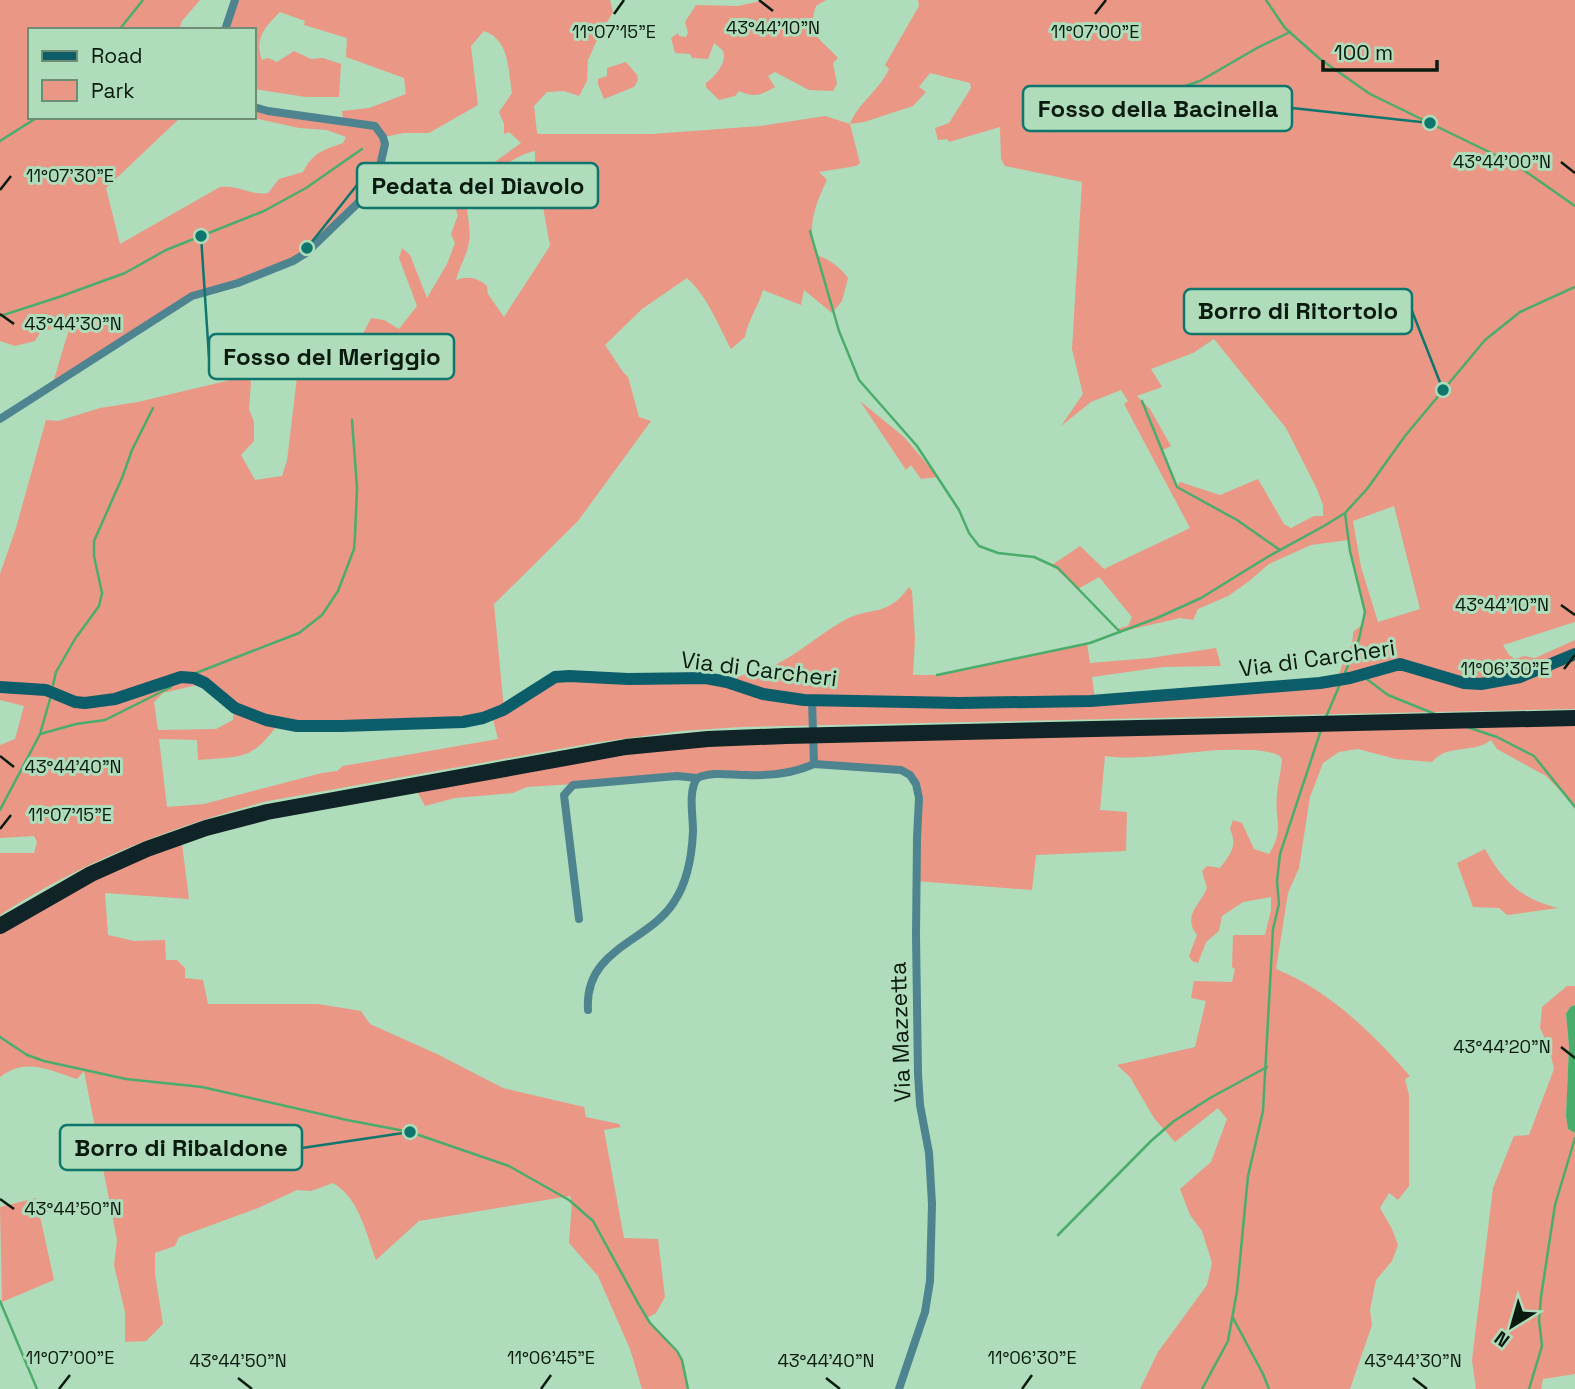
<svg xmlns="http://www.w3.org/2000/svg" width="1575" height="1389" font-family="'Space Grotesk',sans-serif">
  <style>
    .green { fill: #ea9786; fill-rule: evenodd }
    .water { fill: #4bad6c }
    .lines { fill: none; stroke-linecap: round; stroke-linejoin: round }
    .stream { stroke: #4bad6c; stroke-width: 2.5 }
    .street { stroke: #4d848f; stroke-width: 8 }
    .secondary { stroke: #0c5d6a; stroke-width: 12 }
    .highway { stroke: #102428; stroke-width: 16 }
    .ticks { fill: none; stroke: #091a0e; stroke-width: 2.5 }
    .labels { text-anchor: middle; dominant-baseline: central; stroke-width: 6; stroke-linejoin: round; paint-order: stroke }
    .street-label { font-size: 23px; fill: #091a0e; stroke: #afdcba }
    .ticks-label { font-size: 18px; text-anchor: middle; fill: #091a0e; stroke: #afdcba; stroke-width: 6; stroke-linejoin: round; paint-order: stroke }
    .leader { fill: none; stroke: #0f766e; stroke-width: 2.5 }
    .callout-dot { fill: #0f766e; stroke: #afdcba; stroke-width: 2.5 }
    .callout { fill: #afdcba; stroke: #0f766e; stroke-width: 2.5 }
    .callout-label { font-size: 24px; text-anchor: middle; font-weight: bold; fill: #091a0e }
  </style>
  <rect width="100%" height="100%" fill="#afdcba"/>
  <!-- green -->
  <g class="green">
    <path d="M0 0H200L182 21 179 30H30V117H181L106 188 120 244 220 187C240 185 251 196 268 193L279 179 303 172C314 152 321 151 343 143L346 137 327 130 299 128 250 117H254V100V107L343 120 342 111 369 108 406 94 404 78 346 57 347 38 304 25 305 21 280 12C265 27 254 38 262 60L268 58 277 62 294 51 311 59 323 58 341 64 339 97H306L254 89V30H225L235 0H610L613 12 597 40 588 60 587 81 579 96 564 91 547 92 534 106 537 133 540 134H652L760 126 825 116 850 124C858 103 879 91 889 69L885 65 919 6 918 0H1575V622L1503 645 1509 655 1515 659 1524 656 1535 658 1575 640V709L741 727 681 731 593 743 268 801C173 826 83 861 0 915V853H34L37 842 34 836 0 838V745L15 739 24 706 0 700V574L16 528 46 420 58 421 100 408 138 402 247 376 251 382 249 409 254 422V441L241 455 255 480 282 476 287 461 297 377 351 370 355 363 352 355 371 318 384 320 399 329 417 306 399 258 402 248 410 255 427 298 447 264 455 243 451 234 458 215C451 201 454 184 471 179L521 143 509 132 504 134V124L499 112 512 93C508 70 510 40 484 31L471 46 478 105 429 133H404L384 137 385 144 367 191 293 261 192 296 52 386 70 326 41 331 35 341 15 346 0 341ZM930 73 970 83 971 88 949 123 935 128 938 140 947 139 949 142 1000 127 1001 159 1005 166 1082 182 1072 349 1083 394 1061 426 1091 402 1121 390 1128 401 1124 404 1190 528 1104 569 1080 546 1052 565 1078 589 1099 577 1132 617 1128 626 1117 629 1120 632 1180 618 1193 620 1198 609 1228 596 1248 582 1269 564 1311 545 1348 540 1365 618 1363 624 1353 632C1354 648 1340 663 1338 680L1095 700 1092 677 1163 667 1221 666 1216 648 1150 658 1090 663 1087 643 937 675H913L915 639 912 591 909 587C886 619 871 605 843 621 820 634 799 653 775 665 761 671 746 671 734 680L569 676 504 710 494 604 578 521 651 421 639 417 628 377 623 372 605 345 642 309 687 278C708 297 718 325 731 349L745 337C748 320 758 307 763 290L801 305 804 290 832 313 842 301 848 278C841 268 828 258 816 255 807 227 814 207 827 180L819 172 856 166 860 163 850 124 864 122 913 106 926 92 919 87ZM535 151V162L550 246 504 317 488 294 487 286C476 277 469 276 456 280 459 267 468 254 469 241 472 223 463 208 468 189 492 180 509 156 535 151ZM1214 339 1286 428 1317 489 1323 505V516H1314L1291 528 1284 524 1258 479 1220 495 1180 482 1177 486 1161 451 1171 446 1150 409 1137 396 1162 387 1151 369 1193 353ZM1394 506 1420 609 1378 622 1361 567 1353 521ZM205 683 234 708 233 720 216 729 158 730 154 702 163 693ZM492 715 498 739 343 766 337 771 322 773 204 804 167 807 159 739 197 740 198 760C243 756 251 761 279 723L483 718Z"/>
    <path d="M765 0H826L816 6C806 35 821 39 838 58L833 63 837 84 833 91 809 90 775 72 768 76 775 87C761 95 754 98 739 91L735 96 719 100 706 87V83C714 78 728 62 723 51 722 49 715 44 714 43L708 59 692 58 690 54 675 53 671 38 678 33 679 36 686 37 688 33 685 22 696 5 738 6Z"/>
    <polygon points="626,62 637,75 638,80 634,87 604,99 598,84 598,79 607,76 607,68"/>
    <polygon points="860,401 904,437 938,477 921,479 911,465 906,470"/>
    <path d="M1575 718V806L1546 776 1497 749 1491 740C1474 754 1448 743 1432 762L1396 759 1358 749 1339 752 1323 763 1310 797 1299 868 1288 893 1276 969C1330 991 1372 1033 1410 1076L1405 1079 1409 1095V1186L1398 1200 1389 1193 1380 1208 1392 1229 1398 1245 1392 1261 1376 1280 1370 1310 1372 1325 1350 1389H1140L1158 1352 1207 1285 1212 1263 1202 1231 1190 1215 1180 1189 1211 1162 1227 1119 1218 1108 1175 1142 1154 1118 1130 1077 1117 1065 1195 1047 1206 1001 1191 998 1194 981 1232 982 1235 969 1232 967 1233 935H1265L1271 910V897L1243 902 1222 916 1219 931 1206 942 1198 963 1192 961 1189 956 1197 935C1182 916 1200 905 1207 888L1202 871 1207 866 1220 868C1230 854 1238 847 1230 829L1233 820 1242 823 1254 849 1269 854C1285 829 1274 821 1277 794 1278 783 1281 771 1282 760L1280 756C1268 750 1254 750 1242 750 1196 748 1150 762 1105 756L1100 810 1127 812 1126 851 1036 855 1032 890 916 881V784L901 770 814 764 800 770 527 787 513 793 455 798 425 806 413 784 626 747Z"/>
    <path d="M181 836 189 899 105 893 108 935 134 941 165 940 166 960H177L185 968V978L203 980 208 1004H318L361 1011 370 1024 437 1054 503 1088 584 1107 586 1117 619 1124 621 1127 604 1130 624 1238 658 1239 665 1297 656 1313 647 1318 677 1351 682 1360 688 1389H642L630 1349 598 1276 569 1243 572 1201 570 1196 419 1221 376 1260C366 1233 359 1198 333 1183L311 1191 297 1190 258 1208 179 1237 175 1246 155 1253V1274L163 1324 146 1341 125 1342V1312L114 1265 117 1240 84 1071 77 1079C49 1070 26 1057 0 1077V926Z"/>
    <path d="M1485 849C1503 882 1522 899 1558 908L1507 915 1499 908 1473 907 1457 863Z"/>
    <polygon points="1567,986 1575,986 1575,1005 1570,1007 1566,1014 1569,1046 1566,1116 1568,1129 1575,1133 1575,1374 1543,1379 1541,1389 1476,1389 1472,1360 1493,1188 1514,1136 1529,1135 1554,1069 1549,1047 1540,1028 1542,1007"/>
    <polygon points="36,1198 54,1280 2,1302 0,1207"/>
  </g>
  <!-- water -->
  <polygon class="water" points="1575,1005 1575,1133 1568,1129 1566,1116 1569,1046 1566,1014 1570,1007"/>
  <g class="lines">
    <!-- stream -->
    <g class="stream">
      <polyline points="1266,0 1285,28 1320,59 1370,94 1518,166 1575,206"/>
      <polyline points="119,30 143,0"/>
      <polyline points="1051,131 1200,81 1257,48 1290,32"/>
      <polyline points="0,141 38,117"/>
      <polyline points="810,231 839,331 859,380 917,446 959,510 969,533 979,546 998,553 1034,557 1058,568 1120,632"/>
      <polyline points="0,316 59,297 125,273 166,250 264,211 306,188 362,149"/>
      <polyline points="1142,401 1177,487 1237,520 1280,550"/>
      <polyline points="196,673 299,633 322,615 338,591 354,549 355,535 357,488 352,420"/>
      <polyline points="937,675 1090,643 1157,618 1201,598 1269,556 1324,526 1345,513 1367,489 1405,436 1485,340 1520,312 1575,287"/>
      <polyline points="1344,675 1359,639 1365,612 1350,551 1345,513"/>
      <polyline points="1364,677 1388,695 1435,714"/>
      <polyline points="53,685 56,672 75,639 99,606 102,593 94,556 94,541 122,478 132,450 153,408"/>
      <polyline points="1326,717 1340,684"/>
      <polyline points="1467,727 1497,737 1534,756 1575,807"/>
      <polyline points="40,734 76,724 105,720 171,687"/>
      <polyline points="0,810 40,734 50,699"/>
      <polyline points="0,1037 27,1055 44,1061 126,1079 202,1087 347,1120 410,1132 509,1166 569,1200 593,1221 638,1303 650,1323 677,1351 682,1360 688,1389"/>
      <polyline points="1058,1235 1151,1141 1174,1121 1210,1098 1267,1067"/>
      <polyline points="0,1301 37,1389"/>
      <polyline points="1233,1318 1263,1374 1269,1389"/>
      <polyline points="1202,1389 1228,1341 1237,1291 1248,1176 1263,1111 1273,929 1279,904 1277,881 1280,854 1321,730"/>
      <polyline points="1529,1389 1542,1346 1539,1320 1541,1297 1555,1205 1575,1138"/>
    </g>
    <!-- street -->
    <g class="street">
      <polyline points="225,30 235,0"/>
      <polyline points="0,419 192,296 238,283 293,261 306,253 359,202 367,191 380,166 385,144 383,137 375,126 268,111 254,107"/>
      <polyline points="812,700 814,764 901,770 910,775 916,784 919,798 917,838 916,935 918,1074 920,1105 929,1153 932,1204 930,1281 925,1312 899,1389"/>
      <polyline points="579,919 564,795 573,785 677,776 697,778"/>
      <path d="M588 1010C584 948 648 943 674 902 688 881 692 856 693 831 693 814 688 792 697 778 712 771 731 775 747 775 770 776 794 773 814 764"/>
    </g>
    <!-- secondary -->
    <polyline class="secondary" points="0,687 46,690 75,702 85,703 115,699 181,677 194,678 205,683 235,708 266,720 297,726 341,726 463,722 483,718 503,710 555,677 569,676 628,679 706,678 727,682 763,694 804,700 959,703 1091,701 1320,683 1350,678 1400,664 1464,683 1481,684 1520,677 1575,654"/>
    <!-- highway -->
    <polyline class="highway" points="0,926 91,874 147,849 206,828 267,812 626,747 708,739 786,736 1575,718"/>
  </g>
  <!-- ticks -->
  <path class="ticks" d="M759 0 773 11M614 14 624 0M1095 14 1106 0M1561 162 1575 173M0 190 11 176M0 314 14 324M1561 605 1575 615M1564 669 1575 655M0 756 14 767M0 829 11 815M1561 1047 1575 1058M0 1199 14 1209M238 1378 252 1389M826 1378 840 1389M1413 1378 1427 1389M59 1389 70 1375M541 1389 551 1375M1022 1389 1032 1375"/>
  <g class="labels">
    <!-- street labels -->
    <g class="street-label">
      <text transform="translate(1317 658) rotate(-8)">Via di Carcheri</text>
      <text transform="translate(759 669) rotate(7)">Via di Carcheri</text>
      <text transform="translate(900 1032) rotate(-92)">Via Mazzetta</text>
    </g>
  </g>
  <g class="ticks-label">
    <text x="773" y="34">43°44'10"N</text>
    <text x="614" y="38">11°07'15"E</text>
    <text x="1095" y="38">11°07'00"E</text>
    <text x="1502" y="168">43°44'00"N</text>
    <text x="70" y="182">11°07'30"E</text>
    <text x="73" y="330">43°44'30"N</text>
    <text x="1502" y="611">43°44'10"N</text>
    <text x="1505" y="675">11°06'30"E</text>
    <text x="73" y="773">43°44'40"N</text>
    <text x="70" y="821">11°07'15"E</text>
    <text x="1502" y="1053">43°44'20"N</text>
    <text x="73" y="1215">43°44'50"N</text>
    <text x="70" y="1364">11°07'00"E</text>
    <text x="551" y="1364">11°06'45"E</text>
    <text x="1032" y="1364">11°06'30"E</text>
    <text x="238" y="1367">43°44'50"N</text>
    <text x="826" y="1367">43°44'40"N</text>
    <text x="1413" y="1367">43°44'30"N</text>
  </g>
  <!-- callouts -->
  <path class="leader" d="M1430 123L1292 108M307 248L357 185M1443 390L1412 311M201 236L209 357M410 1132L302 1148"/>
  <g class="callout-dot">
    <circle cx="1430" cy="123" r="7"/>
    <circle cx="307" cy="248" r="7"/>
    <circle cx="1443" cy="390" r="7"/>
    <circle cx="201" cy="236" r="7"/>
    <circle cx="410" cy="1132" r="7"/>
  </g>
  <g class="callout">
    <rect x="1023" y="86" width="269" height="45" rx="7"/>
    <rect x="357" y="163" width="241" height="45" rx="7"/>
    <rect x="1184" y="289" width="228" height="45" rx="7"/>
    <rect x="209" y="334" width="245" height="45" rx="7"/>
    <rect x="60" y="1125" width="242" height="45" rx="7"/>
  </g>
  <g class="callout-label">
    <text x="1158" y="117">Fosso della Bacinella</text>
    <text x="478" y="194">Pedata del Diavolo</text>
    <text x="1298" y="319">Borro di Ritortolo</text>
    <text x="332" y="365">Fosso del Meriggio</text>
    <text x="181" y="1156">Borro di Ribaldone</text>
  </g>
  <!-- legend -->
  <rect x="28" y="28" width="228" height="91" fill="#afdcba" stroke="#6d8e75" stroke-width="2"/>
  <rect x="42" y="51" width="35" height="10" fill="#0c5d6a" stroke="#6d8e75" stroke-width="2"/>
  <text x="91" y="63" font-size="21" fill="#091a0e">Road</text>
  <rect x="42" y="80" width="35" height="21" fill="#ea9786" stroke="#6d8e75" stroke-width="2"/>
  <text x="91" y="98" font-size="21" fill="#091a0e">Park</text>
  <!-- north arrow -->
  <g transform="translate(1512 1326) rotate(217)" stroke="#afdcba" stroke-width="5" paint-order="stroke">
  <path d="M0-5L12 26L0 18L-12 26Z" fill="#091a0e"/>
  <text y="-10" font-size="19" font-weight="bold" text-anchor="middle" fill="#091a0e">N</text>
  </g>
  <!-- scale -->
  <path d="M1323 60v10h114v-10" fill="none" stroke="#091a0e" stroke-width="3.5"/>
  <text x="1334" y="60" font-size="21" fill="#091a0e" stroke="#afdcba" stroke-width="5" paint-order="stroke">100 m</text>
</svg>
